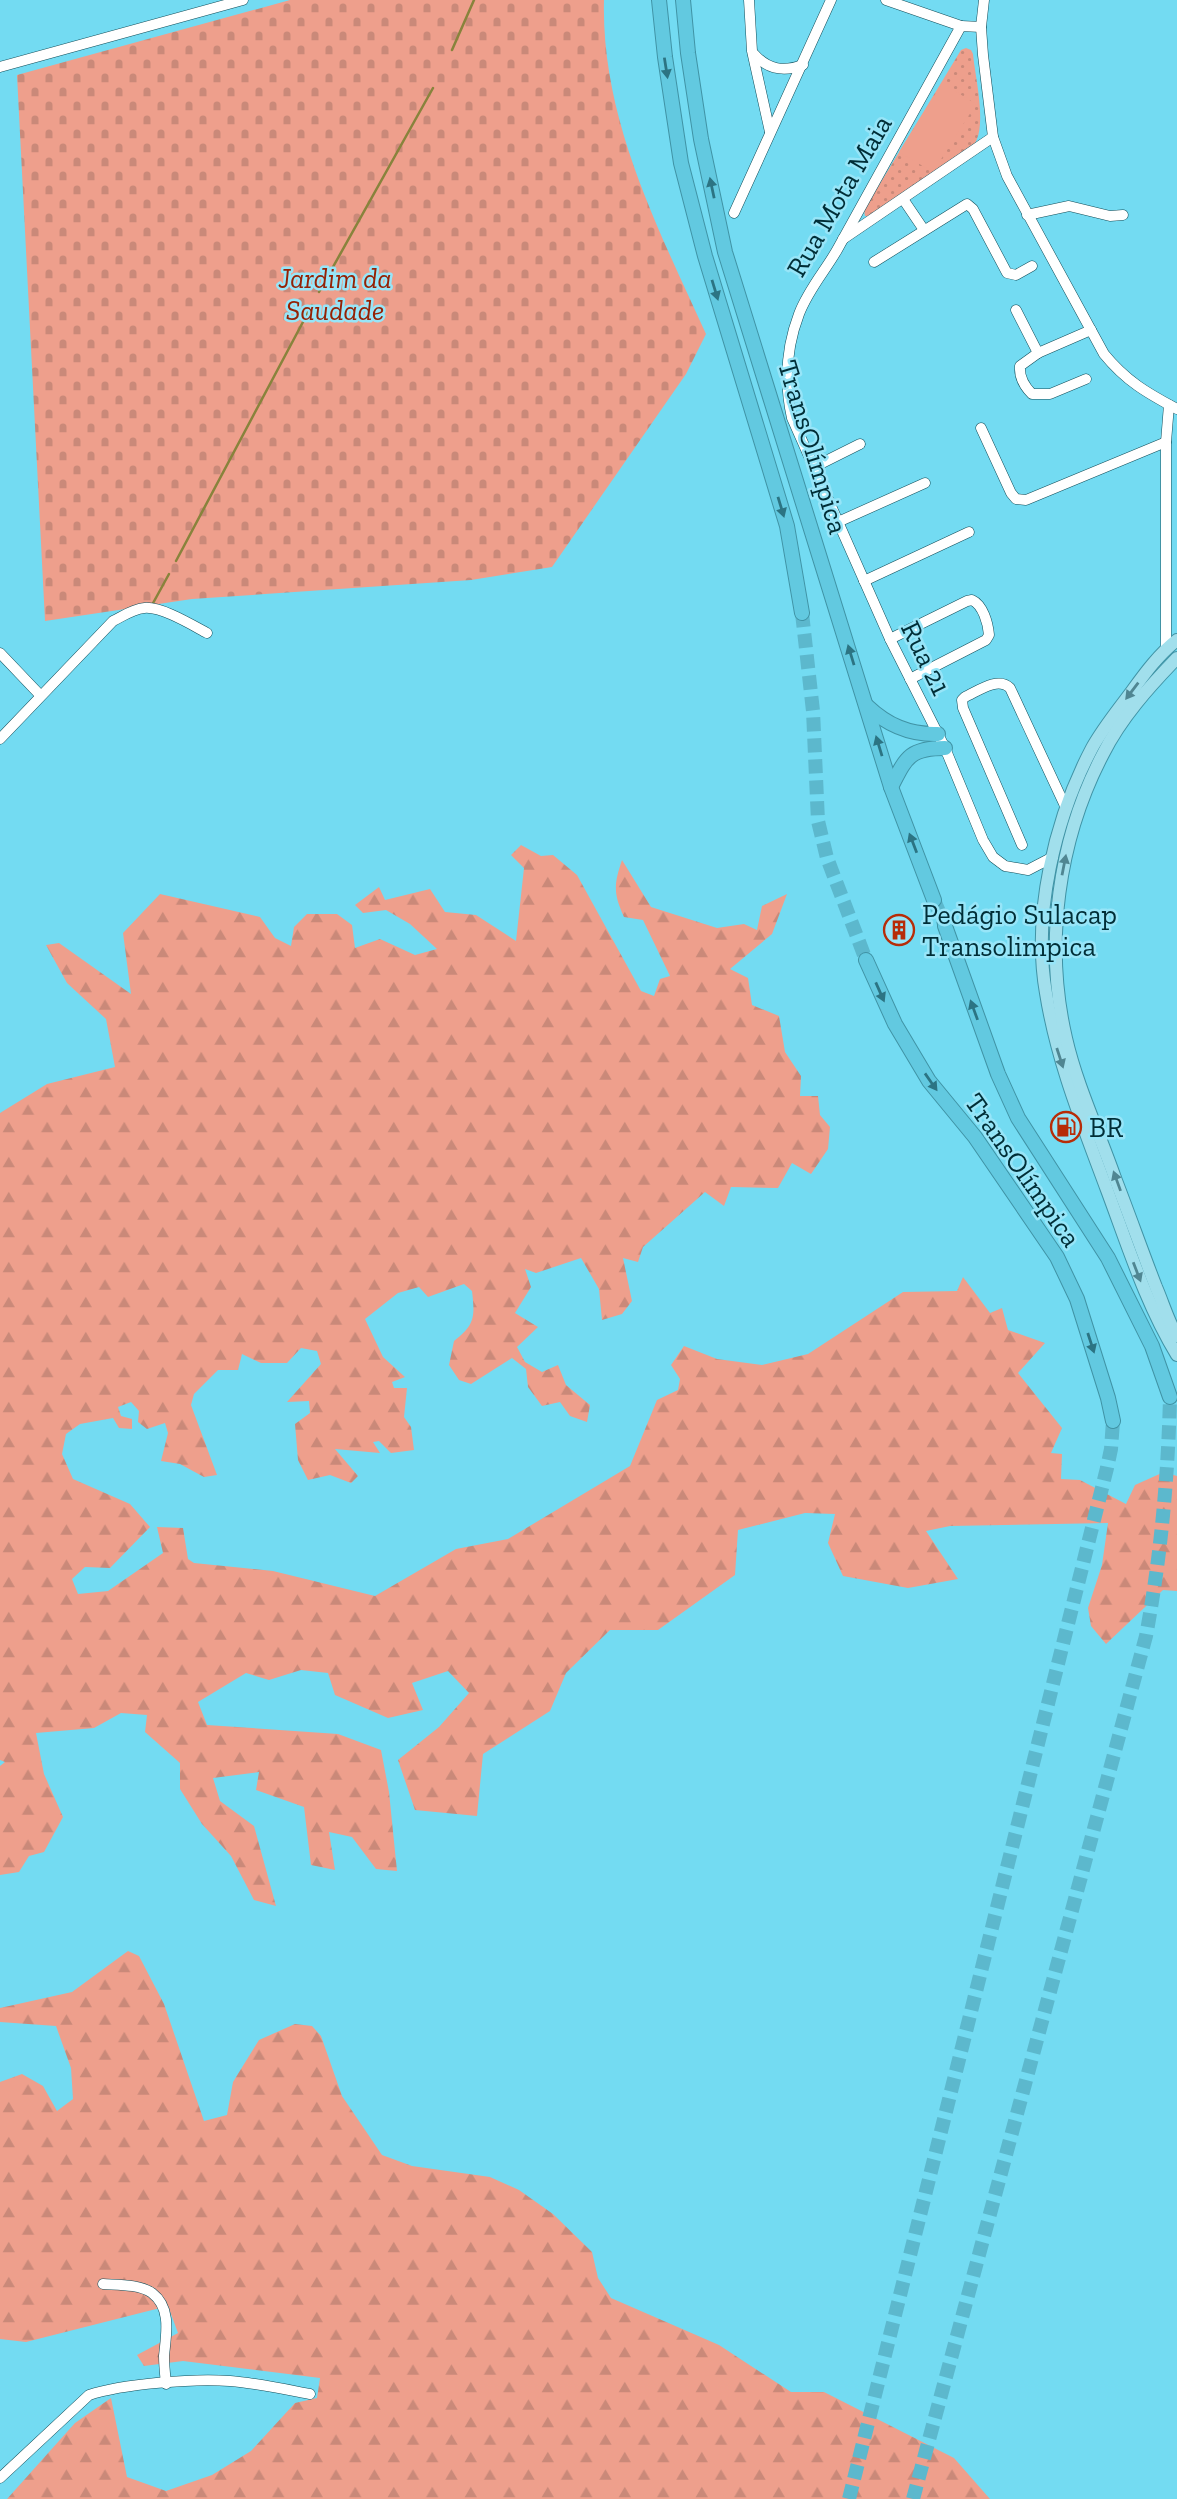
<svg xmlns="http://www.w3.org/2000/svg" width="1177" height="2499" font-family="'Zilla Slab',serif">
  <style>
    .forest { fill: url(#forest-firs) }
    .cemetery { fill: url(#cemetery-stones) }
    .park { fill: url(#park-dots) }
    .pitch { fill: #ee9f8c }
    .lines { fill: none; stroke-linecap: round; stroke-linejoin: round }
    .stream { stroke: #88833c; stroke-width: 2.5 }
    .highway-tunnel { stroke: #5cb8cd; stroke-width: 14; stroke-dasharray: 14 7; stroke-linecap: butt }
    .minor-casing { stroke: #124d59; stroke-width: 11 }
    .major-casing { stroke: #4093a5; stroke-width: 14 }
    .highway-casing { stroke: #4093a5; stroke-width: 16 }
    .minor { stroke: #fff; stroke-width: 10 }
    .major { stroke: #a1dfec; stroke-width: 12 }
    .highway { stroke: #62c9e0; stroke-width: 14 }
    .oneway { fill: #2c7483 }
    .oneway2 { fill: #508692 }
    .labels { text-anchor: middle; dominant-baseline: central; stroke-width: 5; stroke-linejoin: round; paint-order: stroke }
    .street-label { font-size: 28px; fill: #002e37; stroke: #97e5f8 }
    .park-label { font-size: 28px; font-style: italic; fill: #952104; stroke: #97e5f8 }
    .poi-label { font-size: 28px; fill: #002e37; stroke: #97e5f8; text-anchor: start }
  </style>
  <defs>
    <pattern id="forest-firs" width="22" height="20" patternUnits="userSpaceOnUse" patternTransform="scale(1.75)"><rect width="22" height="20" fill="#ee9f8c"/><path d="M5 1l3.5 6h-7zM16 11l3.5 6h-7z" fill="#ca8979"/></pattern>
    <pattern id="cemetery-stones" width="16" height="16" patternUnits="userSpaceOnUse" patternTransform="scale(1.75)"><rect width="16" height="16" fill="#ee9f8c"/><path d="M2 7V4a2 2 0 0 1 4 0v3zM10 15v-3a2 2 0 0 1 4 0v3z" fill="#ca8979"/></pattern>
    <pattern id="park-dots" width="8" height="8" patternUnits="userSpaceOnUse" patternTransform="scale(1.75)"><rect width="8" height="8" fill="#ee9f8c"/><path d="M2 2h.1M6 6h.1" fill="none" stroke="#ca8979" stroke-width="1.8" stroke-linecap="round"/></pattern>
  </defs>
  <rect width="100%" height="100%" fill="#73dbf2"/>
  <!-- forest -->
  <g class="forest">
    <path d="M521 845 541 856 553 855 577 875 641 991 654 996 660 979 670 976 643 920 624 917C613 893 614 884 622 860L651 907 717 928 744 924 757 930 762 906 787 894 772 934 730 969 748 978 752 1005 779 1016 785 1052 801 1076 800 1096H818L820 1115 830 1127 828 1149 811 1174 792 1163 778 1188 731 1187 724 1206 705 1192 643 1247 638 1262 623 1258 632 1301 622 1314 602 1320 599 1289 581 1258 536 1273 525 1269 531 1287 515 1313 538 1327 517 1347 525 1362 542 1372 558 1365 566 1385 590 1405 587 1422 570 1416 560 1402 542 1406 528 1387 526 1369 512 1358 471 1384 459 1380 449 1365 454 1341C475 1325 475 1317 472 1291L464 1284 428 1297 419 1287 398 1293 365 1319 383 1357 405 1377 392 1382 394 1388H407L404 1417 411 1427 414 1450 391 1453 379 1441 373 1442 380 1453 335 1449 358 1476 351 1483 330 1475 308 1480 298 1460 295 1424 310 1413 309 1401 287 1402 321 1364 317 1351 301 1348 287 1363H261L242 1354 238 1370H218L194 1394 191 1405 217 1475 204 1477 180 1464 161 1461 168 1433 165 1423 147 1429 138 1422 139 1411 131 1402 118 1407 121 1416 132 1419V1429L119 1428 113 1418 80 1424 66 1434 62 1454 73 1479 130 1504 150 1527 110 1568 85 1567 72 1579 78 1594 108 1591 163 1553 157 1527 183 1528 188 1559 194 1563 273 1571 375 1596 456 1549 508 1539 630 1466 657 1400 678 1390 680 1379 671 1365 684 1346 717 1359 762 1365 808 1354 903 1292 957 1291 963 1277 990 1313 1002 1308 1008 1330 1045 1343 1018 1373 1062 1428 1051 1453 1062 1454 1061 1479 1080 1480 1126 1504 1135 1485 1164 1472 1177 1476V1591L1163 1590 1106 1644 1091 1626 1088 1608 1102 1565 1108 1523 950 1526 926 1531 958 1579 908 1588 843 1576 828 1543 835 1514 805 1513 738 1530 735 1575 658 1630H610L566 1673 550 1711 483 1754 477 1816 415 1810 398 1760 439 1727 469 1693 448 1671 412 1683 423 1710 388 1718 335 1695 328 1673 301 1670 269 1680 246 1673 198 1702 207 1725 338 1734 381 1750 389 1792 397 1871 376 1869 352 1837 329 1832 335 1870 311 1865 304 1807 256 1790 259 1772 213 1778 220 1801 254 1826 276 1906 254 1900 231 1856 202 1824 180 1789V1763L145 1732 147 1715 121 1713 94 1728 36 1733 44 1774 63 1817 44 1852 29 1856 19 1872 0 1875V1766L5 1762 0 1760V1113L47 1084 115 1067 106 1019 67 983 46 945 59 943 131 994 123 933 160 894 260 917 275 938 291 946 294 927 307 914H337L352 925 355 948 380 939 415 955 437 949 410 924 386 910 363 913 355 905 379 887 385 900 430 889 445 912 476 915 516 941 524 868 511 855Z"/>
    <polygon points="128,1951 139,1956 164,2004 204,2121 227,2115 233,2082 259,2040 295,2024 312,2026 321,2036 342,2096 382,2155 412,2166 490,2177 519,2190 553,2214 592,2252 598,2278 611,2298 719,2345 791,2392 824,2392 954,2458 990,2499 7,2499 75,2423 111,2398 127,2477 166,2491 212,2475 251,2451 295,2403 317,2398 320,2378 183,2361 144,2366 137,2355 178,2333 168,2306 26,2342 0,2339 0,2082 22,2074 43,2086 57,2111 73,2099 71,2068 56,2026 0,2022 0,2008 72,1992"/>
  </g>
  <!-- cemetery -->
  <path class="cemetery" d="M290 0H604C601 119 658 228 706 334L686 374 552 567 471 580 192 599 45 621 17 75Z"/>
  <!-- park -->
  <path class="park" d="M966 48 971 50 973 54C975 76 987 125 975 143L869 216H865L864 210 961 50Z"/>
  <!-- pitch -->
  <polygon class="pitch" points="942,83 976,104 933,172 899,152"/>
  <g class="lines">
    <!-- stream -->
    <g class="stream">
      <polyline points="452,50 474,0"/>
      <polyline points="319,292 433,88"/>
      <polyline points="176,561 312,305"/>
      <polyline points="152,605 169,574"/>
    </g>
    <!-- highway-tunnel -->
    <g class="highway-tunnel">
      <polyline points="802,613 813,711 818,821 827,858 866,960"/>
      <polyline points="934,900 945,926"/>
      <polyline points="849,2499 1107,1468 1111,1449 1113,1421"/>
      <path d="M913 2499 1146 1636C1161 1556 1168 1477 1170 1397"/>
    </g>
    <!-- minor casing -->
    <g class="minor-casing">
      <g id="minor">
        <polyline points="749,0 752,51 770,132"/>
        <polyline points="886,0 961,26"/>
        <path d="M984 0 981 27 983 55 993 137 1007 176 1104 354C1126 381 1147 393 1177 409"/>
        <path d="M981 27 961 26C920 101 878 175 837 250 825 271 808 290 799 314 786 348 784 382 792 418L890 639 945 748 983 840 993 857 1005 866 1028 870 1053 857"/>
        <path d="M754 54C768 70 784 72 803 65"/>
        <polyline points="0,67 243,0"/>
        <polyline points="903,199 924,230"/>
        <polyline points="734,213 831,0"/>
        <polyline points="1027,215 1069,206 1110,216 1123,215"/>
        <polyline points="843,239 993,137"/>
        <polyline points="874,262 967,204 973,209 1007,273 1016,275 1032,266"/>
        <polyline points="1016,310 1038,353"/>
        <path d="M1086 379 1050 394H1032C1025 387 1019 377 1020 366L1038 353 1091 330"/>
        <polyline points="981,428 1011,493 1016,499 1026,500 1166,442"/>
        <polyline points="814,467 860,444"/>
        <polyline points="838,522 925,483"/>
        <polyline points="864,581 969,532"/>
        <path d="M890 639 967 601 972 600C983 605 988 623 989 635L986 640 910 679"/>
        <polyline points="1166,649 1166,442 1169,405"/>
        <polyline points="0,653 40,695"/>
        <path d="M0 739 113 621C123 616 133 609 144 608 161 606 192 625 207 633"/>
        <path d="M1022 845 963 708 962 700 965 697C978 691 998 676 1010 688L1066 808"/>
        <path d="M103 2284C118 2285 139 2284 152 2293 172 2308 166 2335 164 2356 164 2365 165 2374 166 2384"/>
        <path d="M0 2478 89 2395C122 2384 195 2378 230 2381 256 2383 284 2389 310 2394"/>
      </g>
    </g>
    <!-- major casing -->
    <g class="major-casing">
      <g id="major">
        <path d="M1177 640C1159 654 1145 673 1132 691 1118 710 1103 728 1092 748 1055 818 1032 914 1046 993 1057 1062 1083 1125 1107 1190 1128 1246 1146 1304 1177 1355"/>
        <path d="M1177 658C1149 687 1121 718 1103 754 1058 840 1044 944 1066 1038 1077 1086 1099 1132 1115 1178 1129 1214 1142 1251 1156 1287 1163 1303 1168 1321 1177 1336"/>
      </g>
    </g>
    <!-- highway casing -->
    <g class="highway-casing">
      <g id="highway">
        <polyline points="659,0 665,57 681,163 705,256 787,526 802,613"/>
        <polyline points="683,0 688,53 701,139 725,252 891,787 934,900"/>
        <path d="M867 706C887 725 909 735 938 734"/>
        <path d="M891 787C906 758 909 748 945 748"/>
        <polyline points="945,926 998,1074 1018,1118 1108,1258 1152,1346 1170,1397"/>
        <polyline points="866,960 895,1024 929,1081 975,1137 1057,1257 1077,1299 1108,1398 1113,1421"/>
      </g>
    </g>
    <!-- minor -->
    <use href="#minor" class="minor"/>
    <!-- major -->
    <use href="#major" class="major"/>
    <!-- highway -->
    <use href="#highway" class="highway"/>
  </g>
  <!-- one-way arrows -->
  <defs><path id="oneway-solid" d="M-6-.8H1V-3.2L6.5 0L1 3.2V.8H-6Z" transform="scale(1.75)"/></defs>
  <g class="oneway">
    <use href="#oneway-solid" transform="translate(666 68) rotate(81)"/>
    <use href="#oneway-solid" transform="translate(712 188) rotate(-102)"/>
    <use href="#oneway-solid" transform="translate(715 290) rotate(73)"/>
    <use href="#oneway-solid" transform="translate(781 507) rotate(73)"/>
    <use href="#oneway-solid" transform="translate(851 655) rotate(-107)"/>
    <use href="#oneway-solid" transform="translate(879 746) rotate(-107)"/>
    <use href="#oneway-solid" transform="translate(913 843) rotate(-111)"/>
    <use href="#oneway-solid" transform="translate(880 992) rotate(66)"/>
    <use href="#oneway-solid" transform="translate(974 1010) rotate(-110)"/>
    <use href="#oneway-solid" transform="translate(931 1082) rotate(55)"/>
    <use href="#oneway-solid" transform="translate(1091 1343) rotate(72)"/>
  </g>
  <g class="oneway2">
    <use href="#oneway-solid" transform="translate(1132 691) rotate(127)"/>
    <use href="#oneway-solid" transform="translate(1064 865) rotate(-79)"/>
    <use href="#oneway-solid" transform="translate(1060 1058) rotate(72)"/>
    <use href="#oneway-solid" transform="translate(1117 1181) rotate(-110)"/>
    <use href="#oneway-solid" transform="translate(1137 1272) rotate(69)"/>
  </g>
  <!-- icons -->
  <defs>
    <g id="building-ring" transform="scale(1.575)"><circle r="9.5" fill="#97e5f8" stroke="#b72c08" stroke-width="1.5"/><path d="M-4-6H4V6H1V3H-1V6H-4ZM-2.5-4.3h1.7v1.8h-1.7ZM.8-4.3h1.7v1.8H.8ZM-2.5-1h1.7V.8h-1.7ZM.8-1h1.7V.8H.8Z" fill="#b72c08"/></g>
    <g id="fuel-ring" transform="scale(1.575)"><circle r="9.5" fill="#97e5f8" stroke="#b72c08" stroke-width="1.5"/><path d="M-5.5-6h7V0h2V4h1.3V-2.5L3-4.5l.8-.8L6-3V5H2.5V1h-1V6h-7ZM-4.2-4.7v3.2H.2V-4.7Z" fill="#b72c08"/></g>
  </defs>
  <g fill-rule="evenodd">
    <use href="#building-ring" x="899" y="930"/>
    <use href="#fuel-ring" x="1066" y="1127"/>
  </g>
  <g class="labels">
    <!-- street labels -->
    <g class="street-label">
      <text transform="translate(839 196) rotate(-60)">Rua Mota Maia</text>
      <text transform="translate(813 447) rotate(73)">TransOlímpica</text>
      <text transform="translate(926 658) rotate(64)">Rua 21</text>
      <text transform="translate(1023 1170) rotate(55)">TransOlímpica</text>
    </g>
    <!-- park labels -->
    <g class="park-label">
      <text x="335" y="278">Jardim da<tspan x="335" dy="32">Saudade</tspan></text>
    </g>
    <!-- poi labels -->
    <g class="poi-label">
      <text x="922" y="914">Pedágio Sulacap<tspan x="922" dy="32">Transolimpica</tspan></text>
      <text x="1089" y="1127">BR</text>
    </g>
  </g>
</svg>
